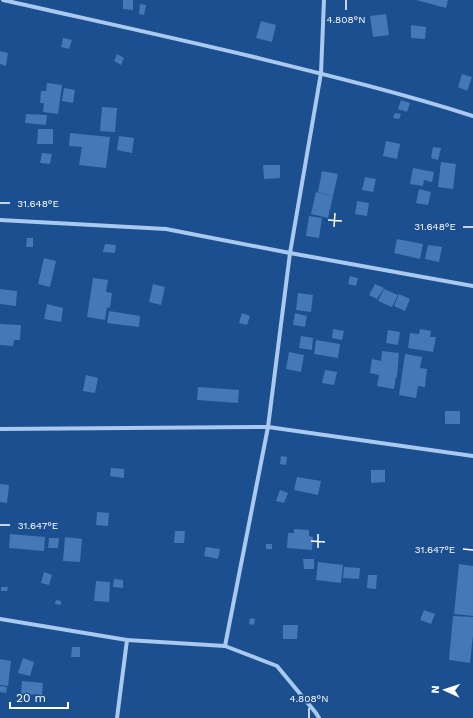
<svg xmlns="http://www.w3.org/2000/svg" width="473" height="718" font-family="'Work Sans',sans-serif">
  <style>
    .building { fill: #4478b7 }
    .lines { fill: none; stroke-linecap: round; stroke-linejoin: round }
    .street { stroke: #a9c9ee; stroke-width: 4 }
    .ticks { fill: none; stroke: #fff; stroke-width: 1.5 }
    .ticks-label { font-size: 10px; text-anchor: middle; fill: #fff; stroke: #1b4f8f; stroke-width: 3.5; stroke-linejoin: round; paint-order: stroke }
  </style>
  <rect width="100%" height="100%" fill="#1b4f8f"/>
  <!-- building -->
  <g class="building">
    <polygon points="123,0 133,0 133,10 123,9"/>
    <polygon points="416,0 448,0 446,8"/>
    <polygon points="140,4 146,5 144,15 139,14"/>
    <polygon points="386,14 389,35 373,37 370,16"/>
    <polygon points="261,21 276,25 272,42 256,38"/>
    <polygon points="411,25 426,27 425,39 411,38"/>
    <polygon points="63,38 72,40 69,49 61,47"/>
    <polygon points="0,51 8,53 6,66 0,64"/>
    <polygon points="117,54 124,58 121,65 114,61"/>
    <polygon points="462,74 472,77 467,91 458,87"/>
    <polygon points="47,83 62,85 58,114 43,112 44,103 40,103 41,91 46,91"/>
    <polygon points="64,88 75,90 73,103 62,101"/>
    <polygon points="401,100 410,103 407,112 398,109"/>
    <polygon points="102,107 117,108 115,132 100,131"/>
    <polygon points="395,113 401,114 399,119 393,118"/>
    <polygon points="26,114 47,115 46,125 25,123"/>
    <polygon points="38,129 53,129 53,144 37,144"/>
    <polygon points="70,133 110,137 106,168 79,165 82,147 69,146"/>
    <polygon points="119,136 134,138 132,153 117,150"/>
    <polygon points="386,141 400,144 397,159 383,156"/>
    <polygon points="433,147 441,148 438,160 431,158"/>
    <polygon points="42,153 52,154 50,164 40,163"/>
    <polygon points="441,162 456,164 453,189 438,187"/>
    <polygon points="263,165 280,165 280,178 264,179"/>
    <polygon points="413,168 434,172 432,182 424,180 423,186 410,184"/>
    <polygon points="322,171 338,174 333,196 318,192"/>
    <polygon points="365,177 376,179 373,192 362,190"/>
    <polygon points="419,189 431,192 428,205 416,203"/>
    <polygon points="316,192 333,196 328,218 311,214"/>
    <polygon points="357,201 369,203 367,216 355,214"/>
    <polygon points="309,216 322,218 319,238 306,236"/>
    <polygon points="27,238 33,238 33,247 26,247"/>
    <polygon points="397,239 423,244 420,259 394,253"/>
    <polygon points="105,244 116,245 115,253 103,252"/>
    <polygon points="428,245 442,247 439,262 425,259"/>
    <polygon points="44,258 56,261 50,287 38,284"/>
    <polygon points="350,276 358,278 356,286 348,284"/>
    <polygon points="93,278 108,280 106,292 112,293 110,308 107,307 105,320 87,317"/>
    <polygon points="153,284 165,287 161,305 149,302"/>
    <polygon points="375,284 384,288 377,299 369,295"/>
    <polygon points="0,289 17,291 16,306 0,304"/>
    <polygon points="384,289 398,295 392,307 378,301"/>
    <polygon points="298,293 313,295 311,312 296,310"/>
    <polygon points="399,294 410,299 405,311 394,306"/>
    <polygon points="47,304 63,308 61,322 44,319"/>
    <polygon points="109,311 140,316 139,327 107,323"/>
    <polygon points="242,313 250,316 247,325 239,323"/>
    <polygon points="295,313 307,316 305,327 293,325"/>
    <polygon points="0,324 21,325 20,340 14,340 13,346 0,345"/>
    <polygon points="333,329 344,331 342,340 332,338"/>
    <polygon points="420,329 431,331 430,337 436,337 433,352 408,348 410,333 419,334"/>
    <polygon points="388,330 400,332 398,345 386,343"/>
    <polygon points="301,336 313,338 312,350 299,348"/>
    <polygon points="316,340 340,344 338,358 314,354"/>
    <polygon points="382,351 399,353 397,377 396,377 394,389 377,386 379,375 370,373 372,359 381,361"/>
    <polygon points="289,352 304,355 301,372 286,369"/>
    <polygon points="405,354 422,357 420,368 427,369 425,387 418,386 416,398 399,395"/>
    <polygon points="325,370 337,372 334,385 322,383"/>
    <polygon points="86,375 98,378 95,393 83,391"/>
    <polygon points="198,387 239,390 238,403 197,400"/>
    <rect x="445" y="411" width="15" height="13"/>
    <polygon points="281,456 287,457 286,465 280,464"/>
    <polygon points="111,468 124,469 124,478 110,476"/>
    <polygon points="371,470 385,470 385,482 371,483"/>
    <polygon points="297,477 321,481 318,495 294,490"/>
    <polygon points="0,484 9,485 7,503 0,502"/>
    <polygon points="280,490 288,493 284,503 276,501"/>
    <polygon points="97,512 109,513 108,526 96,525"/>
    <polygon points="294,529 309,530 309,536 313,537 312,550 287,548 288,533 294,533"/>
    <polygon points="175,531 185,531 184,543 174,543"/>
    <polygon points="10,534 45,537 44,551 9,548"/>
    <polygon points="65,537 82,539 80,562 63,561"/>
    <polygon points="49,538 59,538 58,548 48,548"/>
    <rect x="266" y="544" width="6" height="5"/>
    <polygon points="206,547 220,549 218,559 204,556"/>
    <polygon points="303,559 314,559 314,569 304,569"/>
    <polygon points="318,562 343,565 341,583 316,580"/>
    <polygon points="459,564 473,566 473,616 454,614"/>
    <polygon points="344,567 360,568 359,579 343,578"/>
    <polygon points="44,572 52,575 49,585 41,583"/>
    <polygon points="368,575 377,575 376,589 367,588"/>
    <polygon points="114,579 123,580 123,588 113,587"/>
    <polygon points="96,581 110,582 109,602 94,601"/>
    <polygon points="1,587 8,587 7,591 1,591"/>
    <polygon points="56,600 61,601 61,605 55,604"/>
    <polygon points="424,610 435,614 431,624 420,620"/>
    <polygon points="453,616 473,617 473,635 470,663 449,660"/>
    <polygon points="250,618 255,619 254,625 249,624"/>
    <polygon points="283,625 298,625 297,639 283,639"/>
    <polygon points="72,647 80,647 80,657 71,657"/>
    <polygon points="23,658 34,662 30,676 18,673"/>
    <polygon points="0,659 11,661 8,686 0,685"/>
    <polygon points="22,681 43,683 42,695 21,694"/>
    <polygon points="0,686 7,687 6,693 0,692"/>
  </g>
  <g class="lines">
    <!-- street -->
    <g class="street">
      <path d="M3 0C87 19 170 37 254 57 327 75 401 93 473 116"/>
      <polyline points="0,220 166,229 290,253 473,286"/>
      <polyline points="0,429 268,427 473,456"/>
      <polyline points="0,619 127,640 225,646 277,666 316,713 319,718"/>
      <polyline points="225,646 268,427 290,253 321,73 324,0"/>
      <polyline points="117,718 127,640"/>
    </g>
  </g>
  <!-- ticks -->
  <path class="ticks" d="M346 10V0M0 203H10M328 220 342 221M334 227 335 213M463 227H473M0 525H10M311 541 325 542M318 548V534M463 549 473 550M309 718V708"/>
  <g class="ticks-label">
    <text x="346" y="23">4.808°N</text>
    <text x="38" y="207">31.648°E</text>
    <text x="435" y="230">31.648°E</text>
    <text x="38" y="529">31.647°E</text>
    <text x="435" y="553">31.647°E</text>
    <text x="309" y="702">4.808°N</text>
  </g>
  <!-- north arrow -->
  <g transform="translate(445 690) rotate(273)" stroke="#1b4f8f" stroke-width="3" paint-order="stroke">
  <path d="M0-3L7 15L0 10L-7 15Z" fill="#ffffff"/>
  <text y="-6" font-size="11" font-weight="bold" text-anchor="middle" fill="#ffffff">N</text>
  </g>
  <!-- scale -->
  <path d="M10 702v6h58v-6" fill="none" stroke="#ffffff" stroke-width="2"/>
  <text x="16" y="702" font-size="12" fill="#ffffff" stroke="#1b4f8f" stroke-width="3" paint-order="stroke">20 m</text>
</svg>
